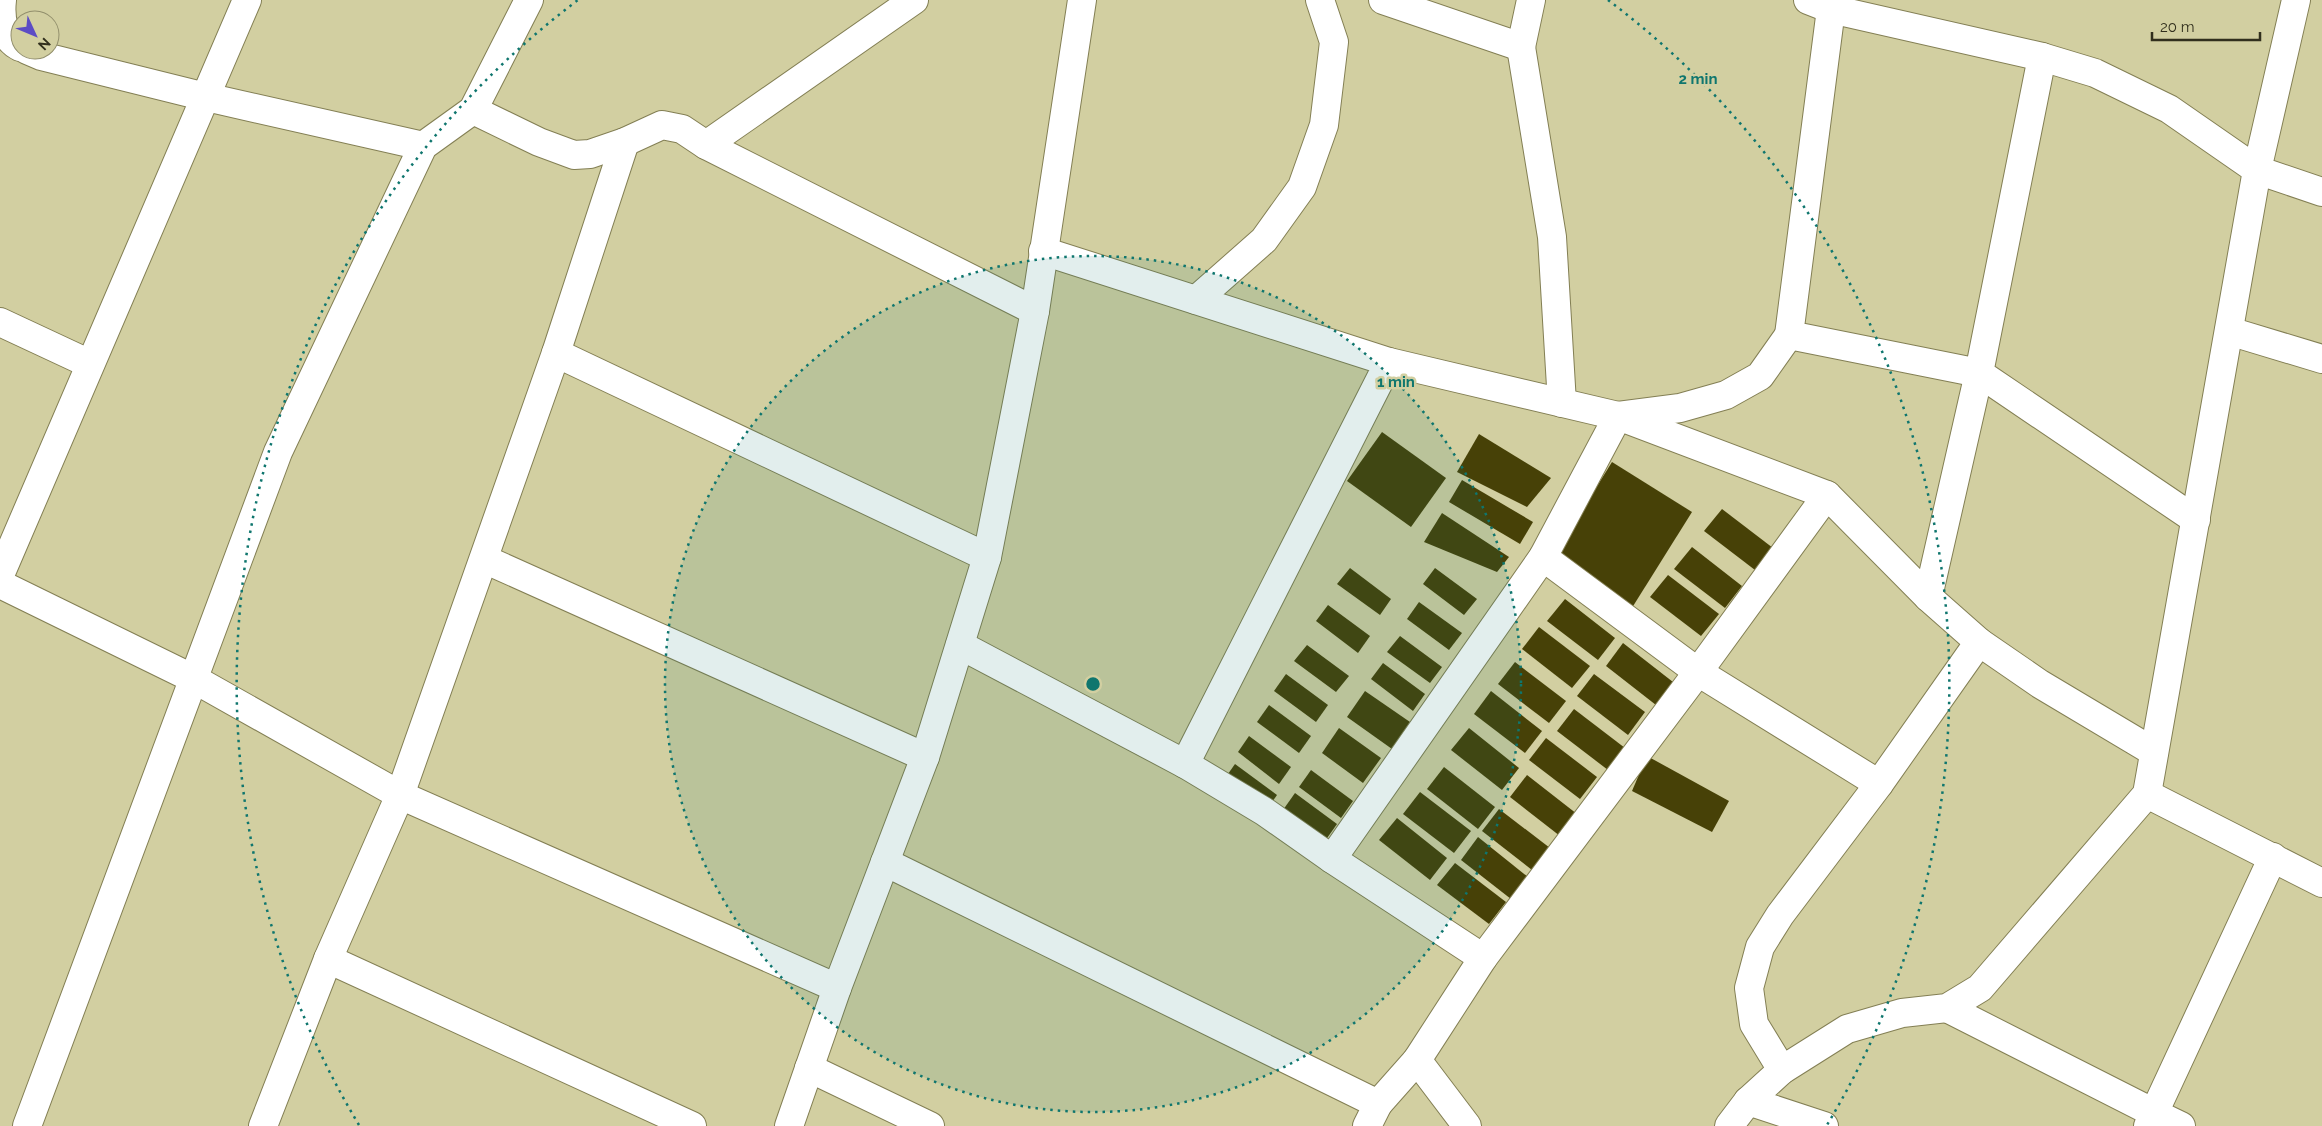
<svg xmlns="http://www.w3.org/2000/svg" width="2322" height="1126" font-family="Raleway,sans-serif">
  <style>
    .building { fill: #474107 }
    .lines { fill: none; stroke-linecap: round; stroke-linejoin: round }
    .minor-casing { stroke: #837f54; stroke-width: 30 }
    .tertiary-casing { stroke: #837f54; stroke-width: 30 }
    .minor { stroke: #fff; stroke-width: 28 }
    .tertiary { stroke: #fff; stroke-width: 28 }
    .ring { fill: none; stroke: #0f766e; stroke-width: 2.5; stroke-dasharray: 2.5 5 }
    .centre { fill: #0f766e; stroke: #d2cfa1; stroke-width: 2.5 }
    .ring-label { font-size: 15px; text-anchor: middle; font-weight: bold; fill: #0f766e; stroke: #d2cfa1; stroke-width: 5; stroke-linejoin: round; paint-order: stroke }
  </style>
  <rect width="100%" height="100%" fill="#d2cfa1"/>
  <!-- building -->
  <g class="building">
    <polygon points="1382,432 1446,478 1411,527 1347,481"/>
    <polygon points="1479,434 1551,478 1527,507 1457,472"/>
    <polygon points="1612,462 1692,512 1630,611 1550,562"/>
    <polygon points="1462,480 1533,522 1520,544 1449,502"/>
    <polygon points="1722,509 1773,548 1755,570 1704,531"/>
    <polygon points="1442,513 1509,557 1497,572 1424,542"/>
    <polygon points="1692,547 1742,586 1725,608 1674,569"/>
    <polygon points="1350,568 1391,599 1380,615 1337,584"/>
    <polygon points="1435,568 1477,599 1464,615 1423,584"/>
    <polygon points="1668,575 1719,614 1701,636 1650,597"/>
    <polygon points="1565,599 1615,638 1598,660 1547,621"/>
    <polygon points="1419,602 1462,633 1449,650 1407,619"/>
    <polygon points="1328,605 1370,636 1358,653 1316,621"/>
    <polygon points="1539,627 1590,666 1572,688 1522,649"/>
    <polygon points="1400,636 1442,667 1430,683 1387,652"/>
    <polygon points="1623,643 1673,682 1656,705 1606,666"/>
    <polygon points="1307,645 1349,676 1336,692 1294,661"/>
    <polygon points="1515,662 1566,701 1549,723 1498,684"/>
    <polygon points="1383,663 1425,694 1413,711 1371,679"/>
    <polygon points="1286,674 1328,705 1316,722 1274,691"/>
    <polygon points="1594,674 1645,712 1628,735 1577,696"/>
    <polygon points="1365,691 1410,722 1392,749 1347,717"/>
    <polygon points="1491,691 1542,731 1525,753 1474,714"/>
    <polygon points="1269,705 1311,736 1299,753 1257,722"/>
    <polygon points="1574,709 1625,748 1608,770 1557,731"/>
    <polygon points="1339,728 1381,758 1363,783 1322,753"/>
    <polygon points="1469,728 1519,768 1502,790 1451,750"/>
    <polygon points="1249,736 1291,767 1279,784 1238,752"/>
    <polygon points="1546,738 1597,777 1580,799 1529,760"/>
    <polygon points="1647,756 1729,801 1712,832 1632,791"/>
    <polygon points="1235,764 1277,795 1265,812 1223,781"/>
    <polygon points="1444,767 1495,807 1478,829 1427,789"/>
    <polygon points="1311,770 1353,801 1341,818 1299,787"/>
    <polygon points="1527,775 1577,814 1560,836 1510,797"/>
    <polygon points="1420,792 1471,831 1454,853 1403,814"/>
    <polygon points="1295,793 1337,824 1325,841 1283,810"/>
    <polygon points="1499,809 1550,848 1532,870 1482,831"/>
    <polygon points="1397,818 1447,858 1430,880 1379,840"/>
    <polygon points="1478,837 1528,877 1511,899 1461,860"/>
    <polygon points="1455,863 1506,902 1489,924 1437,885"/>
  </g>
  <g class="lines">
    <!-- minor casing -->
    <g class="minor-casing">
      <g id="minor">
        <path d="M2 0C0 17 3 39 20 47"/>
        <polyline points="1383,0 1521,47 1531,0"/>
        <polyline points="2296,0 2257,170 2322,192"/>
        <polyline points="1831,9 1789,335 1979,373 1928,597"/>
        <polyline points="1521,47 1552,237 1562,403"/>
        <polyline points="27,50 41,56 206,97 423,146"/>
        <polyline points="2042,57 1979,373 2196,520"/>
        <polyline points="473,110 539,142 574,155 590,154 625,142 662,125 682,129 706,145 1035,311"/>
        <polyline points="706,145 914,0"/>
        <polyline points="1043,251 1389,362 1185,764"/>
        <polyline points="1196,300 1264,240 1302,187 1324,125 1334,42 1320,0"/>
        <polyline points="0,322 90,364"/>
        <polyline points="2229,331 2322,359"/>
        <polyline points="556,353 987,557"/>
        <polyline points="1389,362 1618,416 1827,495 1928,597 1979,642 2040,684 2154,752"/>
        <polyline points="1543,557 1698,672 1879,784"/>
        <polyline points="484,559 925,757"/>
        <polyline points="0,575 247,0"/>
        <polyline points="0,584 194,679 400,795 837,988"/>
        <polyline points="960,645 1185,764 1265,812 1332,859 1483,958"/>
        <polyline points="2147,794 2322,883"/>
        <polyline points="1332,859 1543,557 1618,416 1680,408 1726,395 1760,376 1789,335"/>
        <polyline points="885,862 1378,1104 1367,1126"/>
        <polyline points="328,959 692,1126"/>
        <polyline points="1947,1008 2154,1113 2273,857"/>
        <polyline points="1417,1060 1467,1126"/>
        <polyline points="809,1068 930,1126"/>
        <polyline points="1782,1070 1754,1024 1749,988 1760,947 1780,915 1879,784 1979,642"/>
        <polyline points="1748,1101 1824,1126"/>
        <polyline points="1378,1104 1417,1060 1483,958 1698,672 1827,495"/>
        <polyline points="27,1126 278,452 423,146 473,110 529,0"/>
        <polyline points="263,1126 328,959 400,795 556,353 625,142"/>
        <polyline points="1729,1126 1748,1101 1782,1070 1847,1029 1902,1013 1947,1008 1980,988 2147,794 2257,170 2169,109 2095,73 2042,57 1831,9 1808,0"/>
        <polyline points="2148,1126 2154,1113 2181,1126"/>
      </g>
    </g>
    <!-- tertiary casing -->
    <g class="tertiary-casing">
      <polyline id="tertiary" points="789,1126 837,988 925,757 987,557 1035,311 1082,0"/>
    </g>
    <!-- minor -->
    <use href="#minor" class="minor"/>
    <!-- tertiary -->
    <use href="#tertiary" class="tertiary"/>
  </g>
  <!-- distance rings -->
  <circle cx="1093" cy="684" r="428" fill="#0f766e" fill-opacity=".12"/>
  <g class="ring">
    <circle cx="1093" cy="684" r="428"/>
    <path d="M359 1125A856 856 0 0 1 578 0M1608 0A856 856 0 0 1 1827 1125"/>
  </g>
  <circle cx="1093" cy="684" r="8" class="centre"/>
  <g class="ring-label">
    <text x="1698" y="84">2 min</text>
    <text x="1396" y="387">1 min</text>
  </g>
  <!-- north arrow -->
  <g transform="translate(35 35) rotate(134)"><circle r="24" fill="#d2cfa1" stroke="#928f6c"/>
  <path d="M0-4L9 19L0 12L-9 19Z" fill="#5c4cc5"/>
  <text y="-8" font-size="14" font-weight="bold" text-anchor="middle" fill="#312f1d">N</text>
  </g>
  <!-- scale -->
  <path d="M2152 32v8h108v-8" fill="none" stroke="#312f1d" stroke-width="2.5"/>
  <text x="2160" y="32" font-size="15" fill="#312f1d" stroke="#d2cfa1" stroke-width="4" paint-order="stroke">20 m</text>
</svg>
